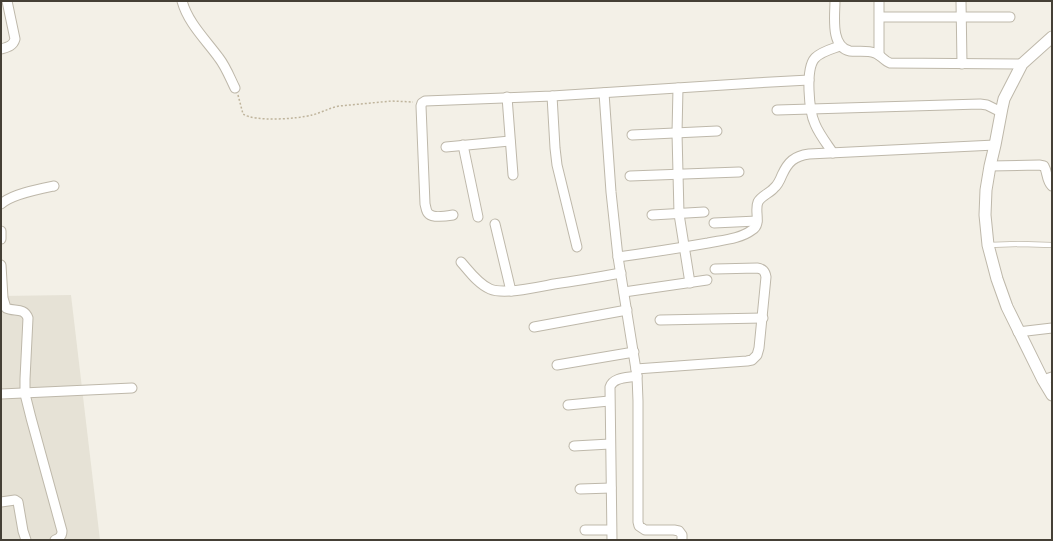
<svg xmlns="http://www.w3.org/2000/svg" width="1053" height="541" font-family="'Space Grotesk',sans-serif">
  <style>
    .residential { fill: #e6e2d6 }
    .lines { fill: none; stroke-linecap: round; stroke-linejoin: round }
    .service-casing { stroke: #beb8aa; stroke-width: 6 }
    .minor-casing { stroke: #beb8aa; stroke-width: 11 }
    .tertiary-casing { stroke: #beb8aa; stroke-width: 13 }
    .path { stroke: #bfb49c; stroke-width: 1.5; stroke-dasharray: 2 2; stroke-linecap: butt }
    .service { stroke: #fff; stroke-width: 4.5 }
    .minor { stroke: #fff; stroke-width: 9 }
    .tertiary { stroke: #fff; stroke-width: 11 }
  </style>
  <rect width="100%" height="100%" fill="#f3f0e7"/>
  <!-- residential -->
  <polygon class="residential" points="71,295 100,540 1,540 1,296"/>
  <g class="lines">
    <!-- service casing -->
    <g class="service-casing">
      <polyline id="service" points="988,245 1020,244 1052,245"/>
    </g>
    <!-- minor casing -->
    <g class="minor-casing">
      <g id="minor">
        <path d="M182 1C188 23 206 40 219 58 226 67 230 78 235 88"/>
        <path d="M835 1C835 15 830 47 850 51 857 52 867 50 875 53 881 55 884 61 890 63L1022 64"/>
        <polyline points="961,1 962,64"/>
        <polyline points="880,17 1010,17"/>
        <path d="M1 49C8 47 13 46 15 39L7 1"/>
        <polyline points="879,55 879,1"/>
        <polyline points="678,88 677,133 679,214 690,283"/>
        <polyline points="604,93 611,192 618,257 637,376 638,401 638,522 639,526 645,530 674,530 679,531 682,535 682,540"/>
        <polyline points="552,96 555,148 557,165 577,247"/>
        <polyline points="507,97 513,175"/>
        <polyline points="777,110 980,104 987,105 1001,112"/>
        <polyline points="632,135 717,131"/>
        <polyline points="463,145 478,217"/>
        <polyline points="446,147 510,141"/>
        <path d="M833 153C827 144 819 134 815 124 809 111 805 69 815 58 822 51 832 49 840 46"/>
        <path d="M990 166 1039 165 1044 166C1048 173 1046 180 1052 186"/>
        <polyline points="630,176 739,172"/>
        <path d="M1 204C12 194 39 189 54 186"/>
        <path d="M453 215C447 216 433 218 429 214 426 212 426 207 425 204L421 106 422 103 425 101 552 96 755 83 809 80"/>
        <polyline points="652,215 704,212"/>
        <polyline points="714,223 757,221"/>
        <polyline points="495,224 511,291"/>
        <polyline points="1,231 1,239"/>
        <path d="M618 257C648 253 679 248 708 243 723 240 740 239 752 230 762 224 754 211 758 202 761 196 770 193 774 188 778 185 780 180 782 175 788 162 794 156 809 154L995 145"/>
        <path d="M461 262C469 271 478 284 490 289 504 295 538 287 554 284 576 281 599 277 621 273"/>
        <path d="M1 265 3 298 6 308C14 312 24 307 28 318L25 379V394L31 418 62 531C62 536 60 538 55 540"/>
        <polyline points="624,292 707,280"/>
        <polyline points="660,320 763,318"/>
        <polyline points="534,327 627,310"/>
        <polyline points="1018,332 1052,328"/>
        <polyline points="557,365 634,352"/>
        <path d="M636 369 747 361 752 360 757 355 759 348 766 277C765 271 763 269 757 268L715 269"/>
        <polyline points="1043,380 1052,377"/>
        <polyline points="1,394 132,388"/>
        <polyline points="568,405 609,401"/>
        <polyline points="574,446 610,444"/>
        <polyline points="580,489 611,488"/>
        <polyline points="1,502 15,500 18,502 23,531 26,540"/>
        <polyline points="585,530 611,530"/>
        <path d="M612 540 610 387C613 377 628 378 637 376"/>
      </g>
    </g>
    <!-- tertiary casing -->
    <g class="tertiary-casing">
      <polyline id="tertiary" points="1052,37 1022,64 1004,99 1002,108 995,145 990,166 986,190 985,215 988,245 997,279 1007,307 1043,380 1052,395"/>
    </g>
    <!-- path -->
    <path class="path" d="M238 95 243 114C255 122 297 119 312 115 321 113 329 108 339 106L392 101 413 102"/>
    <!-- service -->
    <use href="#service" class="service"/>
    <!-- minor -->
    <use href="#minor" class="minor"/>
    <!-- tertiary -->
    <use href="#tertiary" class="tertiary"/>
  </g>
  <!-- border -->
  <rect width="1053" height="541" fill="none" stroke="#454036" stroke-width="4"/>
</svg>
